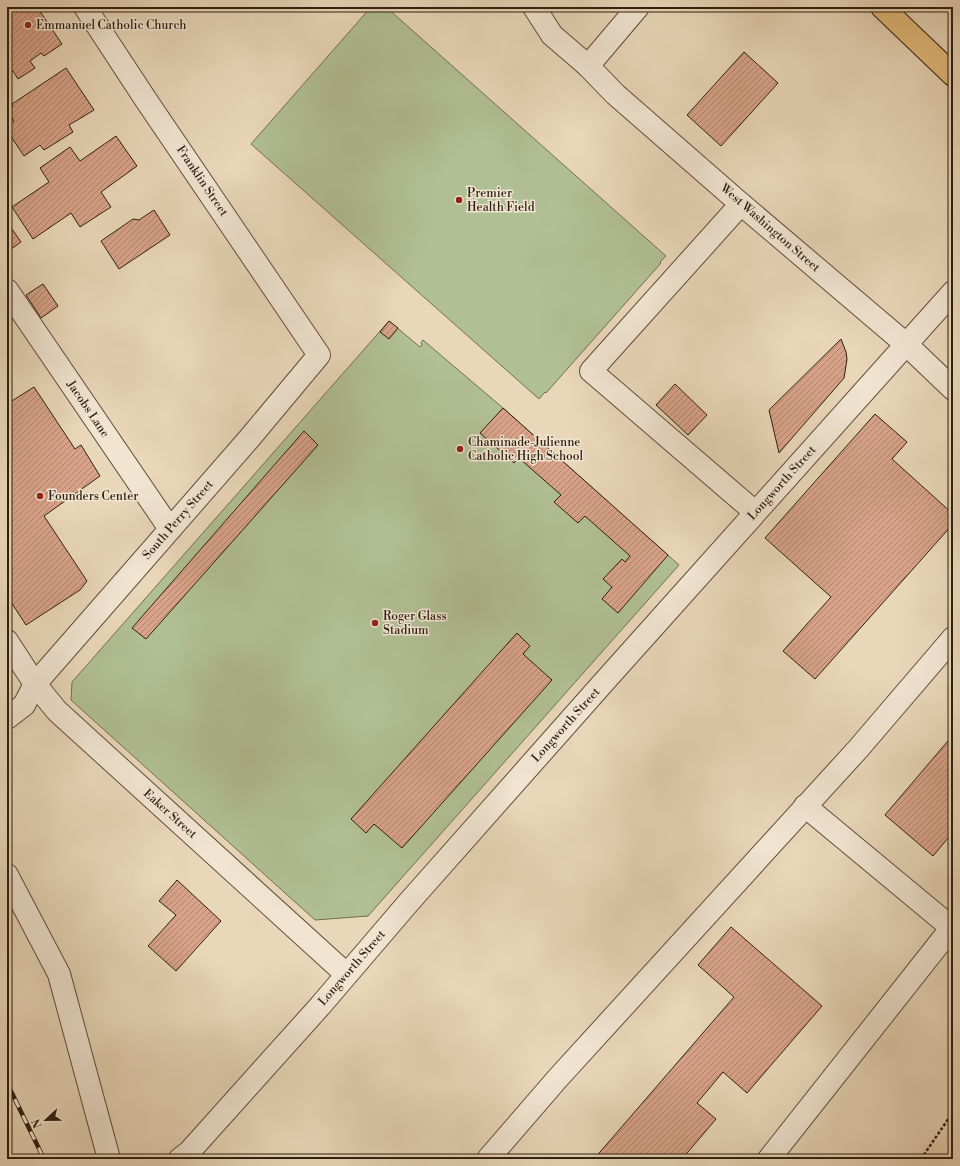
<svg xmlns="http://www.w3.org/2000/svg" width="960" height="1166" font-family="'Libre Bodoni',serif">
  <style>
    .grass { fill: #b1bf94; stroke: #706f52 }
    .building { fill: url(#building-hatch); stroke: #2e1f10 }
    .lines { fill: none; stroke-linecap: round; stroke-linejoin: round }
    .minor-casing { stroke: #5d4d3a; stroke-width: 24 }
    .highway-casing { stroke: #2e1f10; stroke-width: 24 }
    .path { stroke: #2e1f10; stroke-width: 2.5; stroke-dasharray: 3 2; stroke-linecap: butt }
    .minor { stroke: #f1e5d2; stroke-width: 22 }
    .highway { stroke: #e4bc7c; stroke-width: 22 }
    .rail-casing { stroke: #2e1f10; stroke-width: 4.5 }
    .rail { stroke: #f1e5d2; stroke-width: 3; stroke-dasharray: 9; stroke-linecap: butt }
    .poi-dot { fill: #8f2418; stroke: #f1e5d2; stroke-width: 1.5 }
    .labels { text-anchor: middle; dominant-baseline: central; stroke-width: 3; stroke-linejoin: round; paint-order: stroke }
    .poi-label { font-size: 12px; fill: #2e1f10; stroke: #f1e5d2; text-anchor: start }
    .street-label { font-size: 12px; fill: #2e1f10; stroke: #f1e5d2 }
  </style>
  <defs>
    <pattern id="building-hatch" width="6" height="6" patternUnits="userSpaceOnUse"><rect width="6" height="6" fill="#d8a389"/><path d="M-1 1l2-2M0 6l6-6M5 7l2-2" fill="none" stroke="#b0846f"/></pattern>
  </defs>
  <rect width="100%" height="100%" fill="#e9d7b9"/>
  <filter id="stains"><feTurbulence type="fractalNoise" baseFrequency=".005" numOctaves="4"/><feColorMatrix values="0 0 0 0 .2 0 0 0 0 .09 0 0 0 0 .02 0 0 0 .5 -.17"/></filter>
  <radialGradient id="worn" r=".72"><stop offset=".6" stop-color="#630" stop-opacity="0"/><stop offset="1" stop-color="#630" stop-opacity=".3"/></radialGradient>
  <!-- grass -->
  <g class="grass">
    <polygon points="371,7 386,7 666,256 660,262 661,263 546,393 545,392 539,399 251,144"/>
    <polygon points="389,321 420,347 422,345 421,343 423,340 503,408 679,565 368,916 315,920 71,700 72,682"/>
  </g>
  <!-- building -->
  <g class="building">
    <polygon points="7,7 37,7 62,44 44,56 41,53 30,61 35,68 18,79 13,71 7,76"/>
    <polygon points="744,52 778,83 721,146 687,115"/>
    <polygon points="66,68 94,110 69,125 73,132 44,150 40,145 24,156 8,132 7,126 14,121 7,110 13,106 12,104"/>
    <polygon points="116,136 137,166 101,192 111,207 80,227 71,213 33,239 12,207 49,182 40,168 70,147 80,161"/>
    <polygon points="154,210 170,235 119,269 101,241 133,219 139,220"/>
    <polygon points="7,222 21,242 7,252"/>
    <polygon points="43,284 58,306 41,318 26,295"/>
    <polygon points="389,321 398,328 389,339 380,332"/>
    <polygon points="841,339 846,352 847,359 844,378 779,453 769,410"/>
    <polygon points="675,384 707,415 688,435 656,405"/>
    <polygon points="34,387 75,449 81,445 100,476 44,516 87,581 80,590 26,625 7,596 7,404"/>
    <polygon points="503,408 668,555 618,613 602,599 612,587 603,579 622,559 625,562 630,556 585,516 578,523 554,502 561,495 519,458 514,463 480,433"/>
    <polygon points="875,414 907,442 892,459 953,514 953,524 815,679 783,651 831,597 765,538"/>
    <polygon points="304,431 318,445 146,639 132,628"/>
    <polygon points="517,633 530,646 523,654 552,680 402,848 374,824 366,833 351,819"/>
    <polygon points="953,735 953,832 933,856 885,815"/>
    <polygon points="177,880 221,921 176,971 148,946 176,915 159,901"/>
    <polygon points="731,927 822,1006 747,1093 723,1072 697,1103 716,1119 682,1159 594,1159 734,997 698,965"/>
  </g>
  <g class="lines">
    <!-- minor casing -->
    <g class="minor-casing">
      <g id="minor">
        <polyline points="534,7 552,35 588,66 615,94 741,204 907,345 953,389"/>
        <polyline points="588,66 638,7"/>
        <polyline points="741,204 591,371 755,512"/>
        <polyline points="7,290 170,529"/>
        <polyline points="7,641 35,684 57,711 346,974"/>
        <polyline points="7,718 24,705 35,684 248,440 319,355 146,100 85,7"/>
        <polyline points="805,806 952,928"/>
        <polyline points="7,875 59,974 109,1159"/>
        <polyline points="180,1159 189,1152 320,1006 409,902 603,683 953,292"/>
        <polyline points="488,1159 558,1078 858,749 953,638"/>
        <polyline points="769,1159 953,926"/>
      </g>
    </g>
    <!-- highway casing -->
    <g class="highway-casing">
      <polyline id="highway" points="882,7 953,75"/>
    </g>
    <!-- path -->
    <polyline class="path" points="921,1159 953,1112"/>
    <!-- minor -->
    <use href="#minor" class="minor"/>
    <!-- highway -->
    <use href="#highway" class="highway"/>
    <!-- rail casing -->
    <g class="rail-casing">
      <polyline id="rail" points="7,1083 44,1159"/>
    </g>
    <!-- rail -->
    <use href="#rail" class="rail"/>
  </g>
  <!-- markers -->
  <g class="poi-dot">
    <circle cx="28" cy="25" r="4"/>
    <circle cx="459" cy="200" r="4"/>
    <circle cx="460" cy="449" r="4"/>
    <circle cx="40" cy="496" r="4"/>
    <circle cx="375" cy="623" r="4"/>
  </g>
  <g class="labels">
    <!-- poi labels -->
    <g class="poi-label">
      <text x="36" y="25">Emmanuel Catholic Church</text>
      <text x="467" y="193">Premier<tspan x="467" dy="14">Health Field</tspan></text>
      <text x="468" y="442">Chaminade-Julienne<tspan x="468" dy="14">Catholic High School</tspan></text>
      <text x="48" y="496">Founders Center</text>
      <text x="383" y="616">Roger Glass<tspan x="383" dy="14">Stadium</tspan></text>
    </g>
    <!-- street labels -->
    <g class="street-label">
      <text transform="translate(202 181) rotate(56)">Franklin Street</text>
      <text transform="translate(770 228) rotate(41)">West Washington Street</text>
      <text transform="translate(88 409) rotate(56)">Jacobs Lane</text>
      <text transform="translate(782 483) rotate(-48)">Longworth Street</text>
      <text transform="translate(178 520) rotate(-49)">South Perry Street</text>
      <text transform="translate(566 725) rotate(-48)">Longworth Street</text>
      <text transform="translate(170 814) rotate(42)">Eaker Street</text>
      <text transform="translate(352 968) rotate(-49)">Longworth Street</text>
    </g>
  </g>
  <!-- margin -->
  <rect width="960" height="1166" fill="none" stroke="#e9d7b9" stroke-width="24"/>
  <rect x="8" y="8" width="944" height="1150" fill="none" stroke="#2e1f10" stroke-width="2"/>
  <rect x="12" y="12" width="936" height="1142" fill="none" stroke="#2e1f10"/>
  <!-- north arrow -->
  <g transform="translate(46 1120) rotate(248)" stroke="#f1e5d2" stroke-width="3" paint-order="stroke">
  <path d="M0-3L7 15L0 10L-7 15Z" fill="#2e1f10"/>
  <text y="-6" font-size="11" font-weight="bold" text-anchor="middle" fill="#2e1f10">N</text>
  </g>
  <rect width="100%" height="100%" filter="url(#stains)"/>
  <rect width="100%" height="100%" fill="url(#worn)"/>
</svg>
